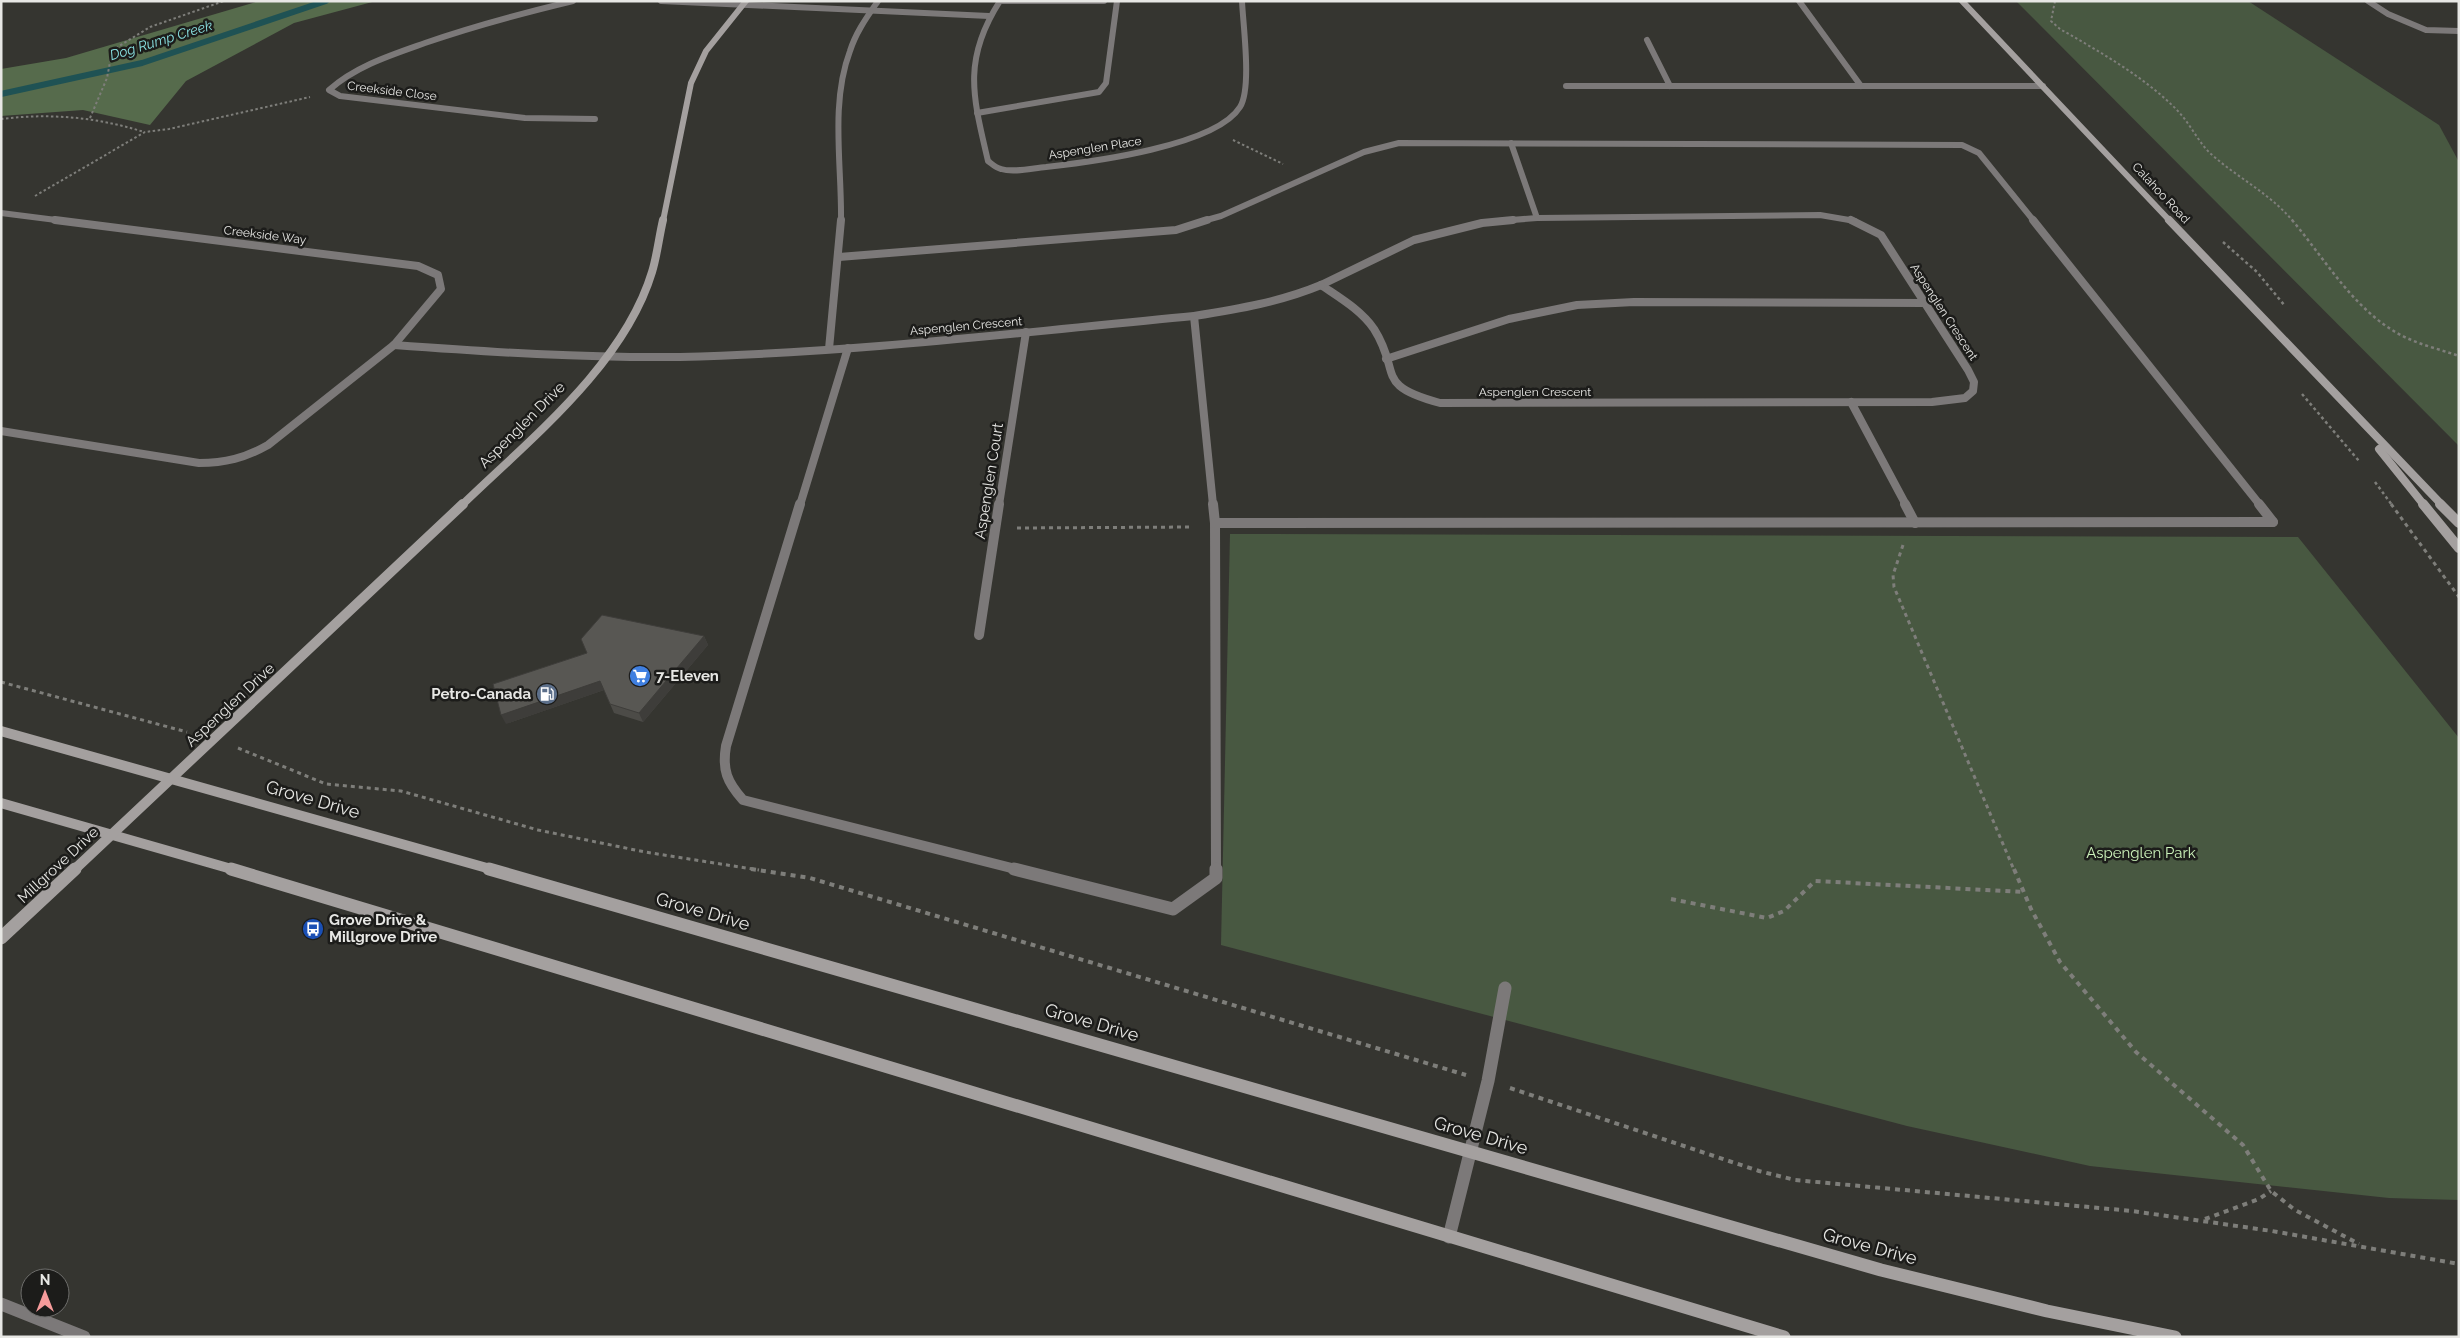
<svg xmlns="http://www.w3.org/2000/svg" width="2460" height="1338" font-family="Raleway,sans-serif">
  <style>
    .green { fill: #485841 }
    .forest { fill: #566b4c }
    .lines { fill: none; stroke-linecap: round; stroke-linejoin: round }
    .stream { stroke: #1f5254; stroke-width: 6 }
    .path-far3 { stroke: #7e7e7a; stroke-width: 2; stroke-dasharray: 2.5 2.5; stroke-linecap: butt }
    .path-far2 { stroke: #7e7e7a; stroke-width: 2.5; stroke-dasharray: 3 3; stroke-linecap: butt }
    .path-far1 { stroke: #7e7e7a; stroke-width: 3; stroke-dasharray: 4 4; stroke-linecap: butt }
    .path { stroke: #7e7e7a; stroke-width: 4; stroke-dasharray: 5 5; stroke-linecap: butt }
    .lane-far3 { stroke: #7c7979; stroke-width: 6 }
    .lane-far2 { stroke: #7c7979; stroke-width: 8 }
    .lane-far1 { stroke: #7c7979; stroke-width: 10 }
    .lane { stroke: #7c7979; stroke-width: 13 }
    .street-far3 { stroke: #7c7979; stroke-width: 6 }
    .street-far2 { stroke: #7c7979; stroke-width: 8 }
    .street-far1 { stroke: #7c7979; stroke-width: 10 }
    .street { stroke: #7c7979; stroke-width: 13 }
    .secondary-far3 { stroke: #a4a09f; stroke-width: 6 }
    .secondary-far2 { stroke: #a4a09f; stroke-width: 8 }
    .secondary-far1 { stroke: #a4a09f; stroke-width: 10 }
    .secondary { stroke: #a4a09f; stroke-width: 13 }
    .wall { fill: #4c4b47 }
    .shaded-wall { fill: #3e3d3a }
    .building { fill: #585753; stroke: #3e3d3a }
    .labels { text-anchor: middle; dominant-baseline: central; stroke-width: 5; stroke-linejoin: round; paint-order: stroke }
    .far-street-label { font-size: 12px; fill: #e7e7e4; stroke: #1c1c1a }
    .far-water-label { font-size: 14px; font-style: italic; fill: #89e0e1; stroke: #1c1c1a }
    .street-label { font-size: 15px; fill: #e7e7e4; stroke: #1c1c1a }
    .poi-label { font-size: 15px; font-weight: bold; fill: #e7e7e4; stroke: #1c1c1a; text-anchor: start }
    .park-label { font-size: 15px; fill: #ccf2ba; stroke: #1c1c1a }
    .near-street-label { font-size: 18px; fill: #e7e7e4; stroke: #1c1c1a }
  </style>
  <rect width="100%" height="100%" fill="#353530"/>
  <!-- green -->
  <g class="green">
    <polygon points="2016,1 2248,1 2439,125 2459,162 2459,446"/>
    <polygon points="1230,534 2298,537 2459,738 2459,1200 2389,1198 2090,1166 1907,1126 1221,945"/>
  </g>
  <!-- forest -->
  <polygon class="forest" points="259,1 376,1 294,23 186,81 150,125 83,110 1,116 1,69 66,58"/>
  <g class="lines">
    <!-- stream -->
    <polyline class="stream" points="1,94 142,63 326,1"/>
    <!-- path-far3 -->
    <g class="path-far3">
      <path d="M2055 1 2051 21 2060 29C2100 52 2143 76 2176 109 2190 123 2198 142 2211 154 2239 179 2268 192 2293 221"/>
      <polyline points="90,118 107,78 111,57 116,48 150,27 224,1"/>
      <path d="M1 119C50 113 97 117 144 132"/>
      <polyline points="1233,140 1283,164"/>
      <polyline points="35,196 145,132 169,129 310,97"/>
    </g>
    <!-- path-far2 -->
    <g class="path-far2">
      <path d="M2292 220C2325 259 2352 307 2397 333 2416 344 2439 349 2459 356"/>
      <polyline points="2223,242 2257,272 2285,306"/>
      <polyline points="2302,394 2359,461"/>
      <polyline points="2375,482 2392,505"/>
    </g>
    <!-- path-far1 -->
    <g class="path-far1">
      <polyline points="2391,504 2459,597"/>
      <polyline points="1017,528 1193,527"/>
      <polyline points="1903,545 1893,575 1894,587 2014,870"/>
      <polyline points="1,682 187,732"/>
      <polyline points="238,748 326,784 401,791 538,830 645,852 759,870"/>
    </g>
    <!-- path -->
    <g class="path">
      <polyline points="751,869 810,878 1466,1075"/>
      <polyline points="2014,869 2031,909 2060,962 2136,1052 2243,1145 2271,1191 2295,1210 2359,1244"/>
      <polyline points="1671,899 1767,918 1784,911 1815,881 2024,892"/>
      <polyline points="1510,1088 1759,1171 1795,1180 2132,1211 2272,1231 2459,1264"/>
      <polyline points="2205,1219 2259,1199 2271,1191"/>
    </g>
    <!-- lane-far3 -->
    <g class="lane-far3">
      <polyline points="1000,1 1104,1"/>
      <polyline points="1647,40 1670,86"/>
      <polyline points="977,113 1099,92 1106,83 1117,1"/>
      <polyline points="1511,143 1537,218"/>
      <path d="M841 221C842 166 830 104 850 51 856 32 867 17 878 1"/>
      <polyline points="1203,221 1221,216 1364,152 1399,143 1962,145 1979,153 2034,221"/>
    </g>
    <!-- lane-far2 -->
    <g class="lane-far2">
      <polyline points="2033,220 2260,505"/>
      <polyline points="839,257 1176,230 1207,220"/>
      <polyline points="1194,316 1213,505"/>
      <polyline points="829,349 841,220"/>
      <polyline points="1386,359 1509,319 1577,305 1634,302 1925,303"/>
      <polyline points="1851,402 1906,505"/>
      <polyline points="800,505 848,348"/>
    </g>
    <!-- lane-far1 -->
    <g class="lane-far1">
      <path d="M800 504 726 746C722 770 727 782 743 800L1019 870"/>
      <polyline points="1213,504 1215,523 1216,870"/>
      <polyline points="1905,504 1915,523"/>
      <polyline points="2259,504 2273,522"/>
      <polyline points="1215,523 2273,522"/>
    </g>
    <!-- lane -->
    <g class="lane">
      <polyline points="1014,869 1173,909 1216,878 1216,869"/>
      <polyline points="1449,1237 1488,1081 1505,988"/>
    </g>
    <!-- street-far3 -->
    <g class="street-far3">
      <path d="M573 1C523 13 474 26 425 43 391 55 356 66 329 90L340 96 525 118 595 119"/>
      <polyline points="661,1 989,16"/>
      <path d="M1000 1C962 60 973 97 988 161 992 164 996 168 1001 169 1014 173 1033 168 1046 167 1091 162 1216 146 1240 107 1252 88 1243 25 1242 1"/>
      <polyline points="1799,1 1861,86"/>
      <polyline points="2368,1 2388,14 2426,30 2459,31"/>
      <polyline points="1566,86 2043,86"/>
      <polyline points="1,213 64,221"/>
      <polyline points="1499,221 1537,218 1820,215 1855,221"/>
    </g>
    <!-- street-far2 -->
    <g class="street-far2">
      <path d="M1321 285C1340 298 1361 310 1374 329 1402 373 1373 385 1440 403L1932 402 1965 398 1973 391 1974 382 1968 370 1881 235 1851 220"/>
      <polyline points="1321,285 1414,240 1482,223 1513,220"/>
      <path d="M394 345C489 352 584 358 680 357 852 353 1023 332 1194 316 1238 309 1280 302 1321 285"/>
      <path d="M1 431 199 463C225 463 245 458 268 445L394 345 441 289 438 275 418 266 55 220"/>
      <polyline points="999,505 1026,332"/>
    </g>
    <!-- street-far1 -->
    <polyline class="street-far1" points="979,635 999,504"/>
    <!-- street -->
    <polyline class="street" points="1,1304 84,1337"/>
    <!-- secondary-far3 -->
    <g class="secondary-far3">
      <polyline points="1962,1 2170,221"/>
      <polyline points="663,221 691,83 706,51 746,1"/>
    </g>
    <!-- secondary-far2 -->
    <g class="secondary-far2">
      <polyline points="2169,220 2442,505"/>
      <polyline points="2379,449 2424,505"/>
      <path d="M462 505C529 440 624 365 652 272 657 256 659 237 663 220"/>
    </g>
    <!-- secondary-far1 -->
    <g class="secondary-far1">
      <polyline points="2423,504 2459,548"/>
      <polyline points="2440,504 2459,523"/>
      <polyline points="1,731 494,870"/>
      <polyline points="1,803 235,870"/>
      <polyline points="74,870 463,504"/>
    </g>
    <!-- secondary -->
    <g class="secondary">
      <polyline points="231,869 1784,1337"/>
      <polyline points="489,869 1881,1270 2047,1311 2175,1337"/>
      <polyline points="1,938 75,869"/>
    </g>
  </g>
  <!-- wall -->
  <polygon class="wall" points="704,636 708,645 643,722 614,713 604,690 506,724"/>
  <!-- shaded-wall -->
  <g class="shaded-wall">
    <polygon points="704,636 708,645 643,722 639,713"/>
    <polygon points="600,681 604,690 506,724 501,715"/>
  </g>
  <!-- building -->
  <polygon class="building" points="602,615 704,636 639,713 610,704 600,681 501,715 493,684 587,653 581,639"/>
  <!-- icons -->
  <defs>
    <g id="supermarket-disc" transform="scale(1.125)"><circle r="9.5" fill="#3f7fe0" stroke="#1c1c1a"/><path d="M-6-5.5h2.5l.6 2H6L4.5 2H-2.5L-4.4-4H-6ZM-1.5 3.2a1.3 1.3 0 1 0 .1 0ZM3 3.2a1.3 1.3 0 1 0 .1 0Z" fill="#fff"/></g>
    <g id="fuel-disc" transform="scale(1.125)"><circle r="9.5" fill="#5c6f8a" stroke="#1c1c1a"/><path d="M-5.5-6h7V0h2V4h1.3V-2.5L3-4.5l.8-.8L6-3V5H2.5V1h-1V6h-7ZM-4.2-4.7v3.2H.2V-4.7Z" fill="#fff"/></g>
    <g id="bus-disc" transform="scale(1.125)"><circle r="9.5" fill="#1a4fb4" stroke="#1c1c1a"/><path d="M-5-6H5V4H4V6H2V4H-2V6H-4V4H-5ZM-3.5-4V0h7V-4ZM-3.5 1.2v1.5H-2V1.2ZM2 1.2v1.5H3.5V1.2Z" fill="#fff"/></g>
  </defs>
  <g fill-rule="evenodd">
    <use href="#supermarket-disc" x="640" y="676"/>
    <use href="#fuel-disc" x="547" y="694"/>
    <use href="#bus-disc" x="313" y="929"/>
  </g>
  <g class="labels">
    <!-- far-street labels -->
    <g class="far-street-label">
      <text transform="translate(392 91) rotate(7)">Creekside Close</text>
      <text transform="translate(1095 148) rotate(-9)">Aspenglen Place</text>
      <text transform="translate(2161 193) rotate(47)">Calahoo Road</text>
      <text transform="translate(265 235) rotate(7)">Creekside Way</text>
      <text transform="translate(1944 312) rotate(57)">Aspenglen Crescent</text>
      <text transform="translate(966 326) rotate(-5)">Aspenglen Crescent</text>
      <text x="1535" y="392">Aspenglen Crescent</text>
    </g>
    <!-- far-water labels -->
    <g class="far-water-label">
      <text transform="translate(161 40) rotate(-17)">Dog Rump Creek</text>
    </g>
    <!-- street labels -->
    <g class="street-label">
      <text transform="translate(522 425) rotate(-45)">Aspenglen Drive</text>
      <text transform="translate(989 481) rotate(-81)">Aspenglen Court</text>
      <text transform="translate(230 705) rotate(-43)">Aspenglen Drive</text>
      <text transform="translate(58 865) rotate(-43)">Millgrove Drive</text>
    </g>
    <!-- poi labels -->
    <g class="poi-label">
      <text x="656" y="676">7-Eleven</text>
      <text x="531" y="694" text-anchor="end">Petro-Canada</text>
      <text x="329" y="920">Grove Drive &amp;<tspan x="329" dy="17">Millgrove Drive</tspan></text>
    </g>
    <!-- park labels -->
    <g class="park-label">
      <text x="2141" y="853">Aspenglen Park</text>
    </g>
    <!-- near-street labels -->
    <g class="near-street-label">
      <text transform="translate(313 799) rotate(16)">Grove Drive</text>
      <text transform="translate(703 911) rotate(16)">Grove Drive</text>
      <text transform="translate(1092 1022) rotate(16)">Grove Drive</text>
      <text transform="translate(1481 1135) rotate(16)">Grove Drive</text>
      <text transform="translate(1870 1246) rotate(15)">Grove Drive</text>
    </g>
  </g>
  <!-- border -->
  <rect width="2460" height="1338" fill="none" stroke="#e7e7e4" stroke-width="5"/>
  <!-- north arrow -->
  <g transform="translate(45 1293)"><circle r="24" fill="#1c1c1a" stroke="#6d6d6b"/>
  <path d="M0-4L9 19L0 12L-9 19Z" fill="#f59b9b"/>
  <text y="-8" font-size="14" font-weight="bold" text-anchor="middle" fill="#e7e7e4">N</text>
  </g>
</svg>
